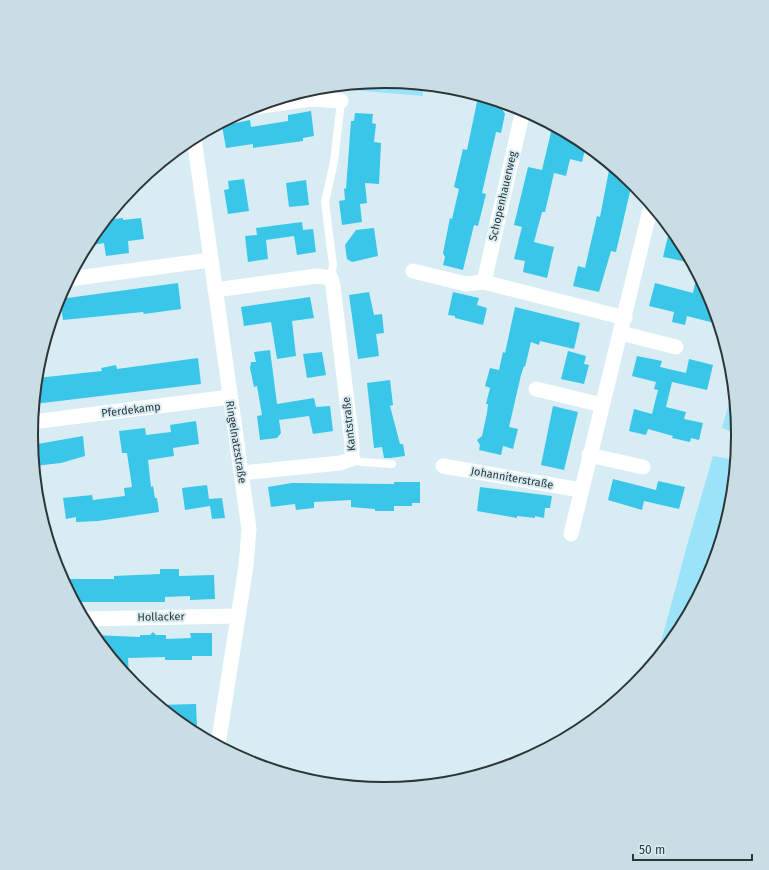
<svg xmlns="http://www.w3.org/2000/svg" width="769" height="870" font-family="'Fira Sans',sans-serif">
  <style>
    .green { fill: #9ae3f9 }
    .building { fill: #39c6e9 }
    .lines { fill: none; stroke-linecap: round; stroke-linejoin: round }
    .lane { stroke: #fff; stroke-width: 8 }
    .street { stroke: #fff; stroke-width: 15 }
    .labels { text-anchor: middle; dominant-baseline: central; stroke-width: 4; stroke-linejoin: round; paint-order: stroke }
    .street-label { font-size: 11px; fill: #2d3538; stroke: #d7ecf3 }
    .rim { fill: none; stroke: #2d3538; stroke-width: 2 }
  </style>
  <rect width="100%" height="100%" fill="#d7ecf3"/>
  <!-- green -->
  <g class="green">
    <polygon points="385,82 423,85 423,96 352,90 352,85"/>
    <polygon points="733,389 738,434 722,428"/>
    <polygon points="713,456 736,460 731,504 711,570 678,632 657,657 688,542"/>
  </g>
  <!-- building -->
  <g class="building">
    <polygon points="478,97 498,102 505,114 501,133 496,132 482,193 486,194 478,226 474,225 463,270 443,265 445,257 443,253 450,218 452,219 459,189 454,187 463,149 467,150"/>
    <polygon points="311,111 314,136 303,138 303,141 253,148 253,144 226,148 222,126 250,120 251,127 288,121 288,115"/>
    <polygon points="355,113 373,114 372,123 376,124 374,142 381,143 379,184 365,183 367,203 360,204 362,222 342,225 339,201 345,200 344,188 346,189 351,121 354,121"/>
    <polygon points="552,128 559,129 586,145 582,162 570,159 566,176 554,173 545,212 542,212 534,242 554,247 547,278 523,272 525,261 514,259 522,227 514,225 528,167 542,170"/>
    <polygon points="610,165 632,183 616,252 611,251 599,292 573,286 578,266 585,268 597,216 600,217"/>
    <polygon points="244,179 249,211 228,214 224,190 229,189 228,181"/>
    <polygon points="306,180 309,205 289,207 286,183"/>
    <polygon points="123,218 123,220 141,218 144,239 128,241 129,253 106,256 104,243 87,246 106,220"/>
    <polygon points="302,222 303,230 313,229 316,252 297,255 294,236 266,240 268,259 248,262 245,236 257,235 256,228"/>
    <polygon points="374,228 378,256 352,262 347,259 345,245 356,230"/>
    <polygon points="670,228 679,239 692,263 663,257"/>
    <polygon points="697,274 711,300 718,324 687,316 685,325 672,322 674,312 649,306 655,283 693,293"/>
    <polygon points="178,283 181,309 144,314 143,312 63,320 60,299"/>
    <polygon points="369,292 374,315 382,314 384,333 376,334 379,356 358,359 349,295"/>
    <polygon points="453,292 479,298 477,305 487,308 483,325 455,318 455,316 448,315"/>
    <polygon points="310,297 314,318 292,321 296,356 277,359 271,322 244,326 241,307"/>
    <polygon points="515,307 580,323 574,349 540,341 539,345 531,342 525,367 524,366 521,375 509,427 518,429 513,449 503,446 501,455 479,450 480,445 477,440 482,436 487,413 488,404 486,404 490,388 485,386 490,368 499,370 503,352 505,353"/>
    <polygon points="270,350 277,404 314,398 316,407 330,406 333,431 313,434 309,416 279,420 281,433 277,438 260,440 257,416 262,415 257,386 254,387 250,368 251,362 256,362 254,352"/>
    <polygon points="568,351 586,356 584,364 589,365 584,384 561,379"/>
    <polygon points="322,352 326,375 307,378 303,354"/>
    <polygon points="637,356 662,361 660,367 686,373 689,359 713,365 707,390 672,382 666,407 686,412 684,419 703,423 699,440 691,438 690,442 672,438 673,436 648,429 646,435 629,431 634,409 652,414 658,390 654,389 656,382 632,376"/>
    <polygon points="198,358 201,384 34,404 37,378 102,371 101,368 116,365 117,369"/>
    <polygon points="390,380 393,405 390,406 400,444 403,444 405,456 390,458 384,458 382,447 374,448 367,383"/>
    <polygon points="553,406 578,412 564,470 541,465"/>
    <polygon points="196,421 199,444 173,448 174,456 148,460 151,487 153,486 155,498 157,498 159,512 98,521 76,522 76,517 66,519 63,498 92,495 93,500 125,496 124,488 132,487 127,453 122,453 119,431 145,428 146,435 171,432 170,425"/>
    <polygon points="83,436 85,456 61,463 34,466 32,445"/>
    <polygon points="613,479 656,490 658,481 685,487 679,509 644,501 642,510 608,500"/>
    <polygon points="394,482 420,482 420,503 412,503 412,506 394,506 394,511 375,511 375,509 351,507 351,500 314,502 314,508 296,510 295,504 271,507 268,487 292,483 394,484"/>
    <polygon points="207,485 209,499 222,498 225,518 212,519 210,506 185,510 182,488"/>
    <polygon points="480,487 552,496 550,508 545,508 544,518 535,516 535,518 517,516 517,518 477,511"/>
    <polygon points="160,569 179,569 179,576 214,575 215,599 190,600 190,596 165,597 165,602 75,602 63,579 114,579 114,576 160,574"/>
    <polygon points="153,632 156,635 166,635 166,639 191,638 190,633 212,633 212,656 192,656 192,660 165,660 165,657 128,658 129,678 93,635 140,637 140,635 150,635"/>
    <polygon points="196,704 197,727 186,727 159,705"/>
  </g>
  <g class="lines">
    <!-- lane -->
    <g class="lane">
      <polyline points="331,278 333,265 325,202 334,162 341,101"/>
      <polyline points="352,459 361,462 392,464"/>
    </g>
    <!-- street -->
    <g class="street">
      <polyline points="249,108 311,99 341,101"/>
      <polyline points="194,138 249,529 246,566 218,745"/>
      <polyline points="413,271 466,284 484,282 625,318"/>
      <polyline points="69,279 210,260"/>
      <polyline points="484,282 523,110"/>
      <polyline points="215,290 317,276 331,278 333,286 352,443 352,459 340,463 241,473"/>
      <polyline points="621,333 676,347"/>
      <polyline points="536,389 602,405"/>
      <polyline points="32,422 230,397"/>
      <polyline points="589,455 643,467"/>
      <polyline points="443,466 581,490"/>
      <polyline points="571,534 651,206"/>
      <polyline points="84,619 238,616"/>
    </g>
  </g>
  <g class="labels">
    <!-- street labels -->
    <g class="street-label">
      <text transform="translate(503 196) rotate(-77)">Schopenhauerweg</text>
      <text transform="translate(131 410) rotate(-7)">Pferdekamp</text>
      <text transform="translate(349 424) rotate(-96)">Kantstraße</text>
      <text transform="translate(236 442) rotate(81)">Ringelnatzstraße</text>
      <text transform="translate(512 478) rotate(10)">Johanniterstraße</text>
      <text transform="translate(161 617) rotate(-1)">Hollacker</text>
    </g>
  </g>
  <!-- crop -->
  <path d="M0 0H769V870H0ZM384 88H385A346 346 0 0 1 731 434V436A346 346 0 0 1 385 782H384A346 346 0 0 1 38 436V434A346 346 0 0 1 384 88Z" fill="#c9dde4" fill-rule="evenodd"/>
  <path class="rim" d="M384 88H385A346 346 0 0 1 731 434V436A346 346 0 0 1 385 782H384A346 346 0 0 1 38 436V434A346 346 0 0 1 384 88Z"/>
  <!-- scale -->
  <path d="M633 854v6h119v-6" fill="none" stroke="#2d3538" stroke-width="2"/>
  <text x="639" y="854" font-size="12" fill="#2d3538" stroke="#d7ecf3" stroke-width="3" paint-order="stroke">50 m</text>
</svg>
